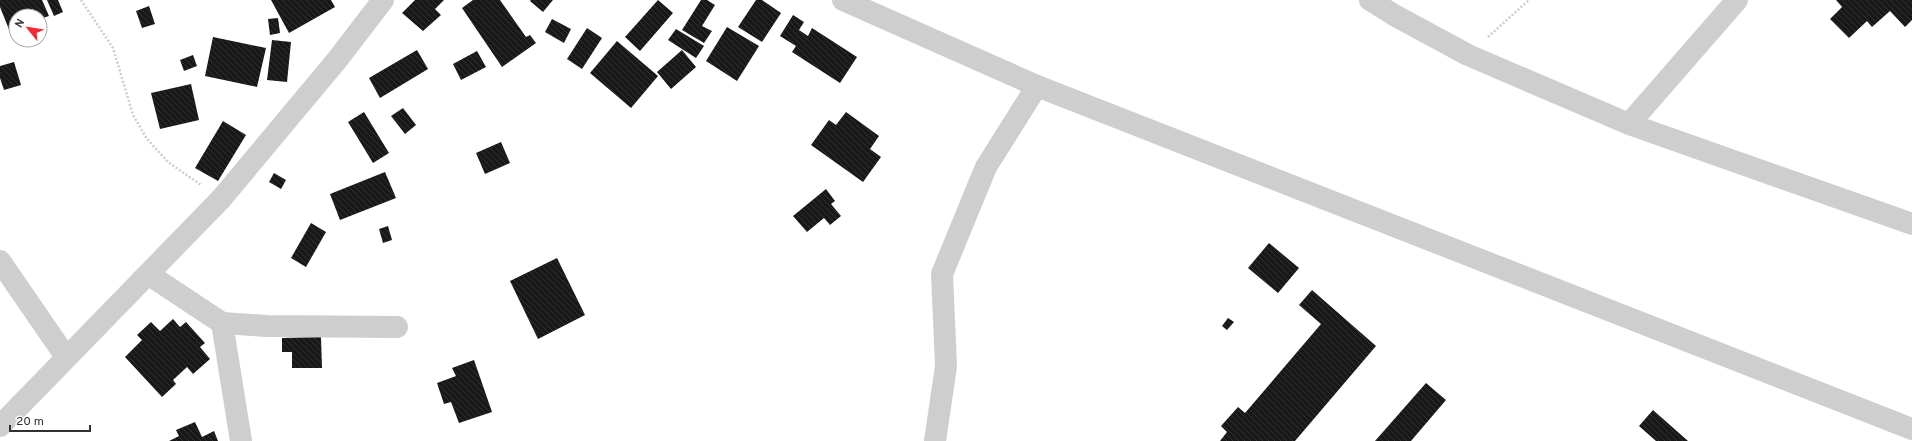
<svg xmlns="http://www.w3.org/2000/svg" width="1912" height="441" font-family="Overpass,sans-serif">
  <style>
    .building { fill: url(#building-back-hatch) }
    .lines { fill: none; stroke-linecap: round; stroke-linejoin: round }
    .path { stroke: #cecece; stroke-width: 2.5; stroke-dasharray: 2 2; stroke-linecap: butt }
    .minor { stroke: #cecece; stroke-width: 22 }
  </style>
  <defs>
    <pattern id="building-back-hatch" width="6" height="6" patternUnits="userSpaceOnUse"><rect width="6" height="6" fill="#181818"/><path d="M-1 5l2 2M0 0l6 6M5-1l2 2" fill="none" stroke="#313131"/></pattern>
  </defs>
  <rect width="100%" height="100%" fill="#fff"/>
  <!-- building -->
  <g class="building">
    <polygon points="0,0 42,0 49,16 40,19 40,16 16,16 16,29 10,32 0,7"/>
    <polygon points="47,0 58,0 63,12 54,16"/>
    <polygon points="271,0 331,0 335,7 289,33"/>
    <polygon points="415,0 444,0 435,9 441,15 423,31 402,13"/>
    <polygon points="473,0 500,0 526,37 530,35 536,43 502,67 462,8"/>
    <polygon points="531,0 553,0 543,12 530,1"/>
    <polygon points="658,0 673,13 640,51 625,37"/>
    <polygon points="701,0 707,0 715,5 702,26 712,31 704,43 682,30"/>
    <polygon points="756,0 762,0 781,13 762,42 738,27"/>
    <polygon points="1836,0 1912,0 1912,20 1905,27 1890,11 1872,27 1867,21 1849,38 1830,19 1842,7"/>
    <polygon points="149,6 155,24 142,28 136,11"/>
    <polygon points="793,15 804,22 799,30 808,36 812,28 857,57 840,83 792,52 796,46 780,36"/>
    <polygon points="278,18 280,33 270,35 268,19"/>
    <polygon points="552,19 571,29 564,43 545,32"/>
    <polygon points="727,27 759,46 737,81 706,61"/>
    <polygon points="587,28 602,38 582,69 567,59"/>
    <polygon points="676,29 704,46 696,58 668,40"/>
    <polygon points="213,37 266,48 257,87 205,76"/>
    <polygon points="272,40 291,42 287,82 267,80"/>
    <polygon points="617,41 658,76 631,108 590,73"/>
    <polygon points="417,50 428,69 380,98 369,78"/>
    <polygon points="682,50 696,67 671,89 657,72"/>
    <polygon points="477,51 486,67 461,80 453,64"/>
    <polygon points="193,55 197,66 184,71 180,60"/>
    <polygon points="14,62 21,85 4,90 0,78 0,66"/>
    <polygon points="191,84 199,120 160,129 151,93"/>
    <polygon points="403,108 416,125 405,134 391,116"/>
    <polygon points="364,112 389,153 373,163 348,122"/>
    <polygon points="846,112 879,136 870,149 881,157 863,182 811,145 829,120 836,125"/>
    <polygon points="223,121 246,135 218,181 195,168"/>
    <polygon points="501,142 510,163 485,174 476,153"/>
    <polygon points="385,172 396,198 340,220 330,194"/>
    <polygon points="274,173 286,180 281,189 269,182"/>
    <polygon points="826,189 835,201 831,204 841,216 830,225 824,218 807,232 793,216"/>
    <polygon points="311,223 326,232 306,267 291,258"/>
    <polygon points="388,226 392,240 383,243 379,229"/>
    <polygon points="1269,243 1299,268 1278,293 1248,268"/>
    <polygon points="557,258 585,315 538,339 510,281"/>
    <polygon points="1312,290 1376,346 1295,441 1220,441 1227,432 1221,426 1238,407 1245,413 1321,324 1299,305"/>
    <polygon points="1228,318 1234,322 1227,330 1222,326"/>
    <polygon points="173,319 180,327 186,322 205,343 200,347 210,359 193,374 187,367 173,380 176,384 162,397 125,357 142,340 137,335 151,322 160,331"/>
    <polygon points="321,337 322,368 292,368 292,352 282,352 282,338"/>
    <polygon points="474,360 492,412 459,423 451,402 444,404 437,383 456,376 452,368"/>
    <polygon points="1426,383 1446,400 1411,441 1375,441"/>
    <polygon points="1653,410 1688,441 1656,441 1639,426"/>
    <polygon points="195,422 202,437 214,431 218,441 169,441 179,436 176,430"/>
  </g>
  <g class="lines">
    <!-- path -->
    <g class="path">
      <polyline points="81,0 113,48 133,115 147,139 168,162 201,185"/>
      <polyline points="1488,37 1529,0"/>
    </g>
    <!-- minor -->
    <g class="minor">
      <polyline points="843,0 1037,86 1912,429"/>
      <polyline points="1370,0 1394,15 1468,55 1629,124 1912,224"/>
      <polyline points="1629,124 1737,0"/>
      <polyline points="0,261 66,357"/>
      <polyline points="148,274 222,323 241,441"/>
      <polyline points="222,323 267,326 397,327"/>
      <polyline points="0,426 221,199 337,60 383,0"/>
      <polyline points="935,441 946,366 942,274 986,167 1037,86"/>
    </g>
  </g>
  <!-- north arrow -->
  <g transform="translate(28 28) rotate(300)"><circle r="19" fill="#ffffff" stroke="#adadad"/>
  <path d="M0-3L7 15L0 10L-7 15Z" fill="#f22832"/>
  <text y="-6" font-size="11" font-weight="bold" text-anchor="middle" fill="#313131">N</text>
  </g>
  <!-- scale -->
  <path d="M10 425v6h80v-6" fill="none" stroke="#313131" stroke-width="2"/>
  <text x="16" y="425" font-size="12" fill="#313131" stroke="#ffffff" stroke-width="3" paint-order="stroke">20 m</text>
</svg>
